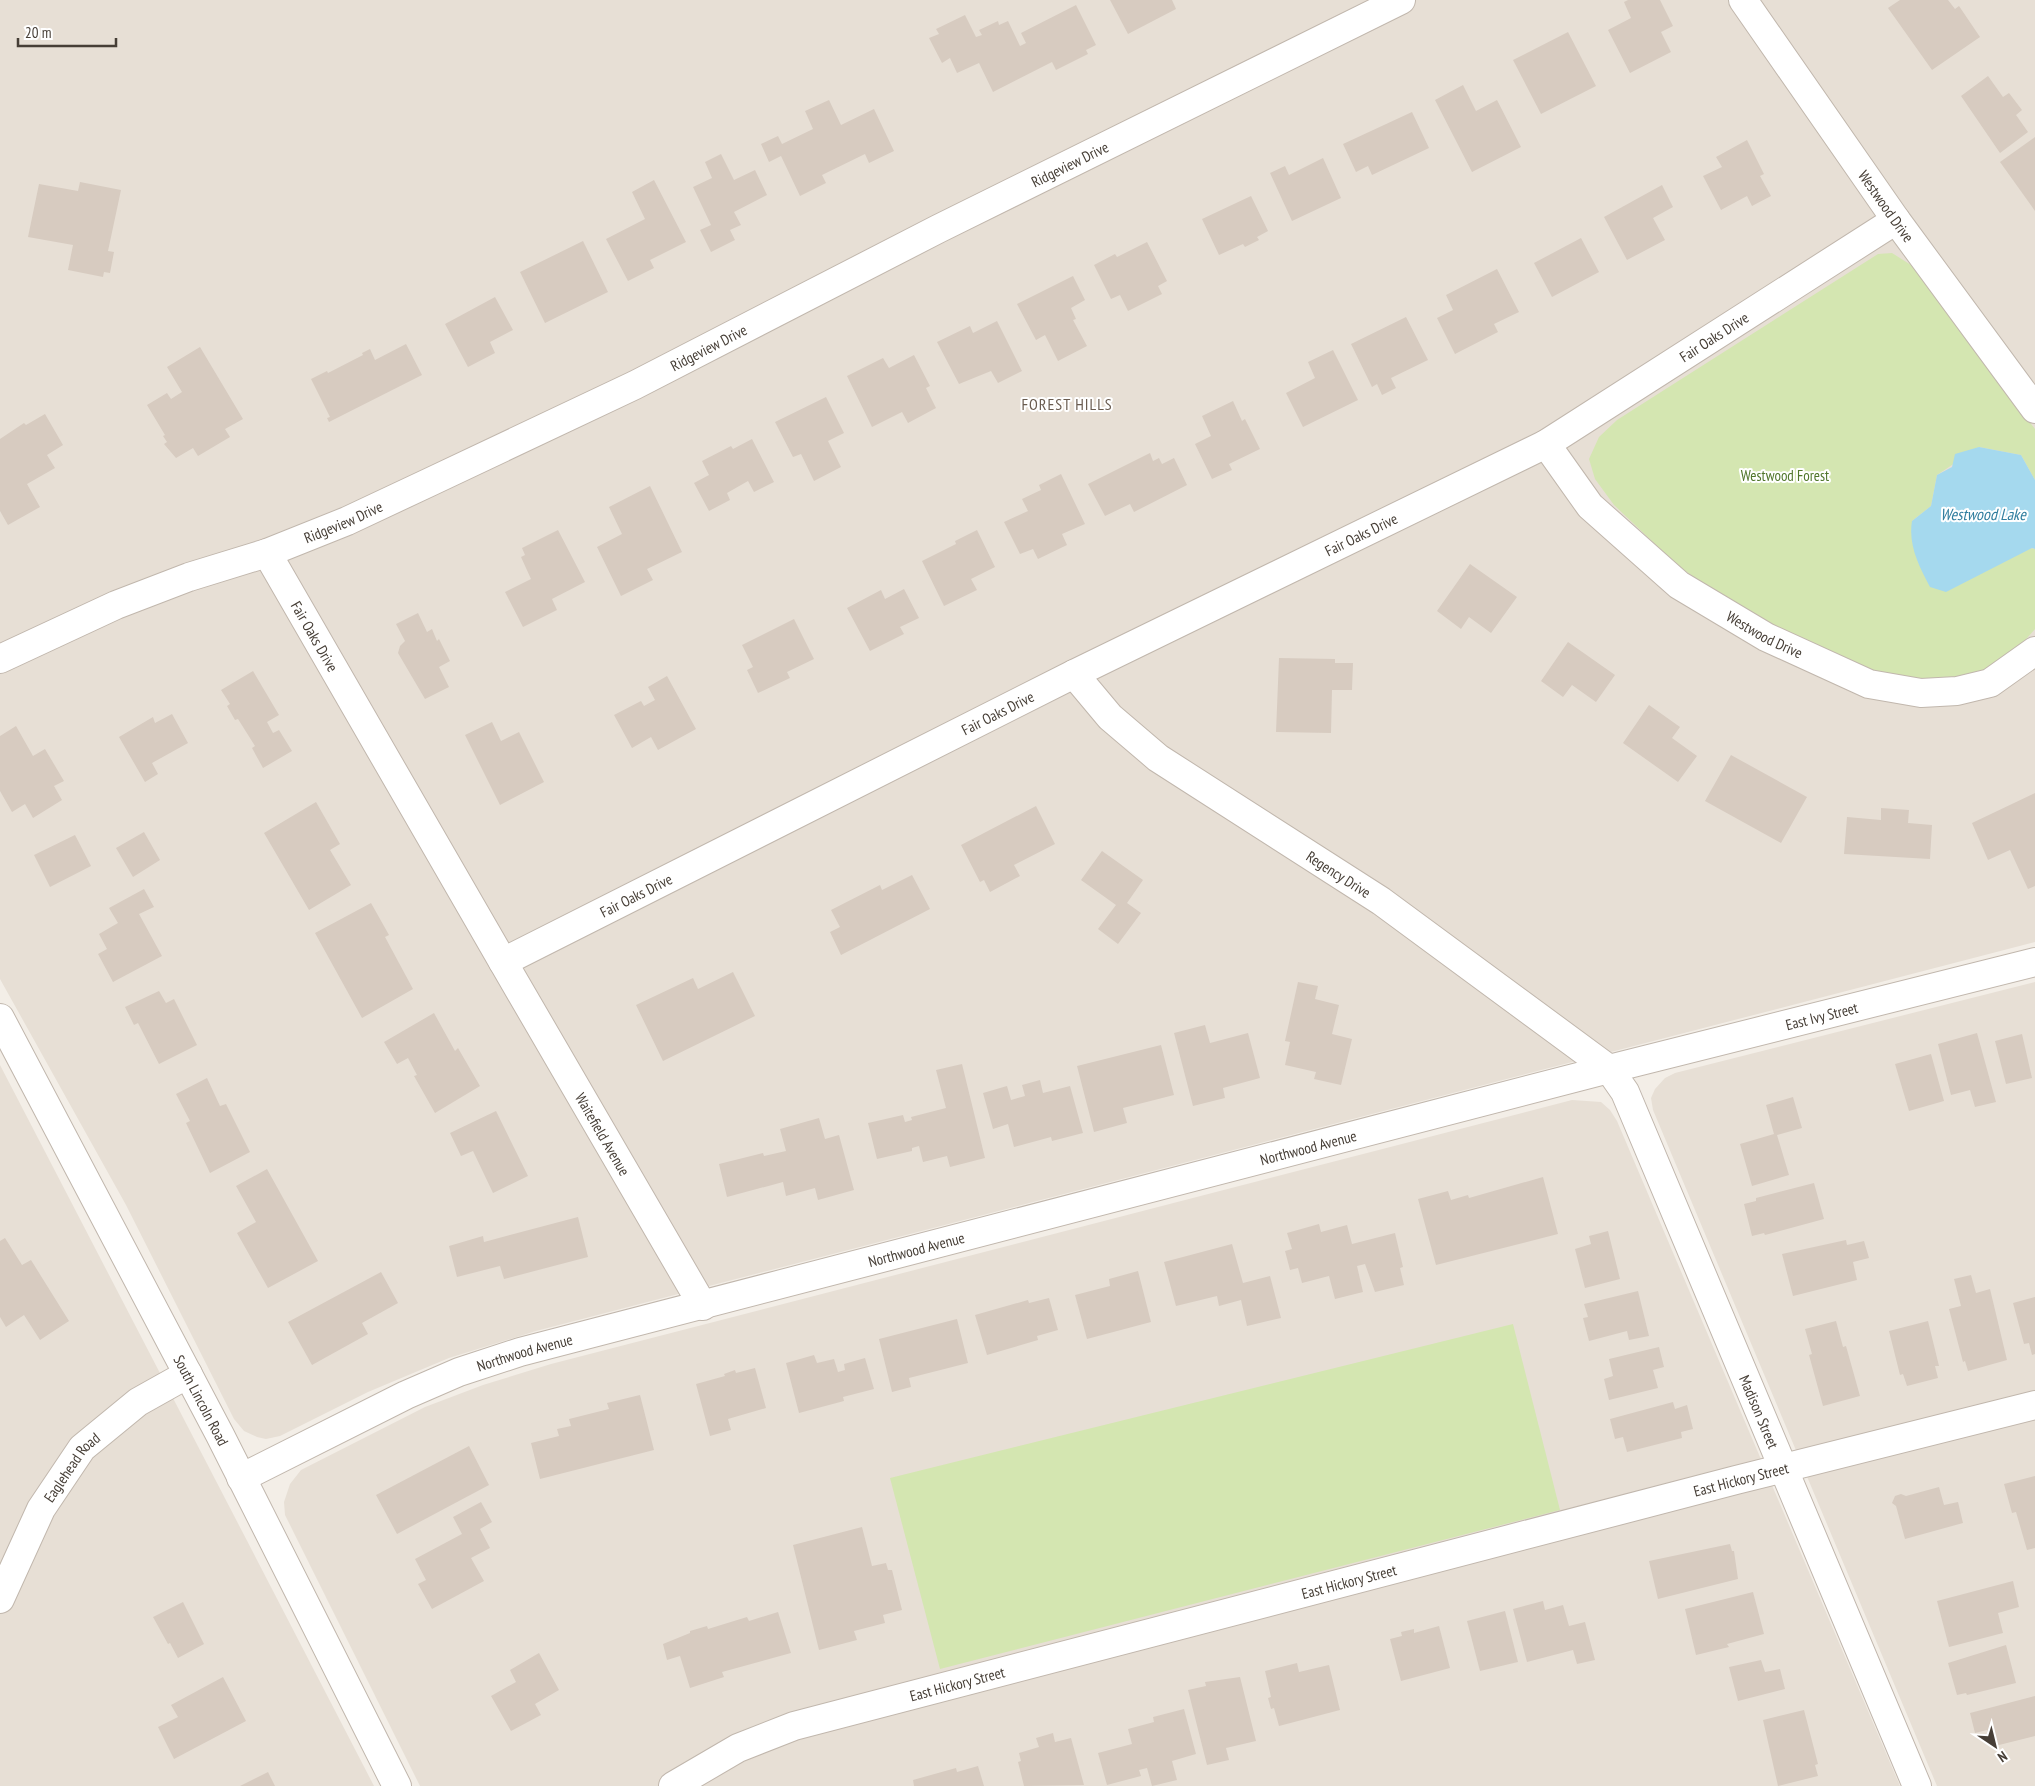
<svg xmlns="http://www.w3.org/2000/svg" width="2035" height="1786" font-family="'PT Sans Narrow',sans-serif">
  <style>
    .residential { fill: #e7dfd5 }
    .green { fill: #d4e6b1 }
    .water { fill: #a5d9ee }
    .building { fill: #d7cbc0 }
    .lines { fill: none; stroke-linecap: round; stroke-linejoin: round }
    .minor-casing { stroke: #c1b7ad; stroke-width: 30 }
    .minor { stroke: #fff; stroke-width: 28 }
    .labels { text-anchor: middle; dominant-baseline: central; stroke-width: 4; stroke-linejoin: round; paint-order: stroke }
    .street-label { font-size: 15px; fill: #463e36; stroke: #fff }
    .park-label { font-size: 15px; fill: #50762b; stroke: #fff }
    .neighbourhood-label { font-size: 16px; letter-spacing: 1px; fill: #685a4e; stroke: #fff }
    .water-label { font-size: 16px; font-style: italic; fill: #307d9e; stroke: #fff }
  </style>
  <rect width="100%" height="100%" fill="#f3eee7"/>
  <!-- residential -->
  <g class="residential">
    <polygon points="0,0 2035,0 2035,942 536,1331 449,1358 368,1392 280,1436 266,1439 257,1437 244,1431 234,1419 126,1205 0,979"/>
    <polygon points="2035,982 2035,1786 1937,1786 1653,1110 1651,1098 1655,1089 1665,1078 1675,1073"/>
    <polygon points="0,1065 243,1533 374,1786 0,1786"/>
    <polygon points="1572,1100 1601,1102 1610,1110 1617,1121 1900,1786 420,1786 285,1515 284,1502 290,1484 301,1470 425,1407 483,1385 551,1364"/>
  </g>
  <!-- green -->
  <g class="green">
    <polygon points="1892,253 1911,265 2035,429 2035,480 2021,455 1979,447 1937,475 1931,506 1912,521 2035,549 2035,629 2011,656 1981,672 1952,680 1921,681 1880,673 1810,645 1715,592 1677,565 1614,505 1595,479 1589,459 1599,437 1617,420 1878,254"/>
    <polygon points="1513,1324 1560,1510 940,1669 890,1478"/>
  </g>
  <!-- water -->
  <path class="water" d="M1979 447 2021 455 2035 480V549L2032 548 1946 592 1930 587C1919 566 1908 545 1912 521L1931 506 1937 475 1952 467 1955 454Z"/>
  <!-- building -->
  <g class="building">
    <polygon points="1110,0 1172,0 1176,9 1128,34"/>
    <polygon points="1628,0 1660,0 1673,26 1661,32 1671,52 1630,73 1608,30 1631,18 1624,2"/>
    <polygon points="1900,0 1948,0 1955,9 1959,6 1980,37 1932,70 1888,8"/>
    <polygon points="1076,5 1096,45 1086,50 1088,54 1056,70 1052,62 993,92 979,63 957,73 950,58 942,63 929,38 939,34 936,29 965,15 976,37 982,35 979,30 998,21 999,25 1008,21 1020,46 1026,43 1021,33"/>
    <polygon points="1568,32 1596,86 1541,114 1513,60"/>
    <polygon points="1988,76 2003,97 2009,93 2022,110 2016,115 2028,132 2000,153 1961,96"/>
    <polygon points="1463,85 1476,111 1497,100 1521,147 1472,172 1435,100"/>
    <polygon points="829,100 841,125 874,109 894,151 869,163 865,154 822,175 826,183 800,196 781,156 769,162 761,144 778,136 782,144 813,129 805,111"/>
    <polygon points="1412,112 1429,148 1372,175 1368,166 1356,172 1343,144"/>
    <polygon points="2035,137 2035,211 2000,162"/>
    <polygon points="1747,140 1764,174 1760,176 1771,196 1752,206 1747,196 1721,210 1703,176 1722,167 1716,157"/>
    <polygon points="721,154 734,180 755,170 767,195 734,212 741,225 730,230 735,240 711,252 700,230 711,225 693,187 712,178 705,162"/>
    <polygon points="1323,158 1341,198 1292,221 1270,173 1285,166 1289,175"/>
    <polygon points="654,180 686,242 650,260 654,268 628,281 606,239 645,219 632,192"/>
    <polygon points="80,182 121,190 108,251 114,252 110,273 104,272 103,277 68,270 73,245 28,237 39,184 78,191"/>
    <polygon points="1662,185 1673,207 1653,218 1665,240 1627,260 1604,217"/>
    <polygon points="1251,196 1268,231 1257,237 1259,240 1245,247 1243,244 1219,255 1202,219"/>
    <polygon points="1581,238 1599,272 1552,297 1534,263"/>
    <polygon points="583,241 608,292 545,323 520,272"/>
    <polygon points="1147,242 1167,281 1158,286 1162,294 1128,311 1120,295 1111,299 1094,265 1115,254 1117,257"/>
    <polygon points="1497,269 1519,312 1494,324 1498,332 1455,354 1437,318 1453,310 1446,295"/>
    <polygon points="1073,276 1085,300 1071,308 1076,319 1073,320 1087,346 1058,361 1045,335 1036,340 1017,304"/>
    <polygon points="495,297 513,330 490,342 495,353 468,367 445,324"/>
    <polygon points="1406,317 1428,360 1391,378 1396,388 1382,395 1377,384 1372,387 1351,344"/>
    <polygon points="997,321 1022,371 998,383 991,371 959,384 937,342 970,326 973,333"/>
    <polygon points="406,344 422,375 329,422 327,418 330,417 311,379 327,371 328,373 363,355 362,353 370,349 375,360"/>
    <polygon points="200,347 243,419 225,429 230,437 198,456 193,448 176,458 164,444 167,442 163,436 165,435 147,405 167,393 171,399 182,392 167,367"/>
    <polygon points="1333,350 1358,400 1303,427 1286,393 1315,378 1308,362"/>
    <polygon points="914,355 930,386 926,388 936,408 908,423 902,412 872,427 847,376 883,358 889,368"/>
    <polygon points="826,397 844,433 828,441 841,467 814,481 801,454 793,457 775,422"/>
    <polygon points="1233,401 1242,421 1245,419 1260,449 1229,464 1232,470 1212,479 1195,444 1211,436 1202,416"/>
    <polygon points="45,414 63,445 47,455 55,468 27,484 40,507 8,525 0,511 0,439 24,423 26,425"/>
    <polygon points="752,439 774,482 754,492 748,481 727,493 730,500 709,511 694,483 709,475 702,461 731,446 733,449"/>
    <polygon points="1150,453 1153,461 1159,458 1162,464 1174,458 1187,485 1134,512 1130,504 1105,516 1088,484"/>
    <polygon points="1061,474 1085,524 1062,534 1067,545 1038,559 1033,549 1020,554 1004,522 1028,511 1022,499 1041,490 1039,485"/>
    <polygon points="650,486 682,552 647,569 653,580 621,596 597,547 622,534 609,507"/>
    <polygon points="558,530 585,582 552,599 557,610 523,627 505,592 531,579 521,557 525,555 522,548"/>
    <polygon points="977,530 995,567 971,579 977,590 944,606 922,561 956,544 955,541"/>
    <polygon points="1470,564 1517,597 1491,633 1469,617 1461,629 1437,611"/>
    <polygon points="904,589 919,618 900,627 904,634 870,651 847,608 881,590 885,599"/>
    <polygon points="418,613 427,632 432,629 437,641 439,639 450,661 439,667 449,687 425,699 398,653 400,646 405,641 396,624"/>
    <polygon points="794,619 814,659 787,672 790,678 758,693 747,670 753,667 742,645"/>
    <polygon points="1568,642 1615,675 1596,702 1572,685 1563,697 1541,681"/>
    <polygon points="1279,658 1335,659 1335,663 1353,663 1352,690 1332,690 1331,733 1276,732"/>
    <polygon points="253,671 279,715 267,722 273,733 279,730 292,751 263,768 252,748 255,746 238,719 235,720 227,706 230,704 221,690"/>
    <polygon points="667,676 696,729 658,750 651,737 632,748 614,715 641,701 644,706 655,700 648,687"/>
    <polygon points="1649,705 1680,727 1672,738 1697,756 1678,782 1623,743"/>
    <polygon points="172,714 188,743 152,763 158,774 145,782 119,737 153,717 155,723"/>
    <polygon points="492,722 501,741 519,732 544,782 500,805 465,735"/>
    <polygon points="16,726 33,756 45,749 64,781 54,786 62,800 33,818 25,804 12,812 0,791 0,736"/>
    <polygon points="1731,755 1807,797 1781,843 1705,801"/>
    <polygon points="2035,793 2035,886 2028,889 2010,850 1988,860 1972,823"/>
    <polygon points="316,802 340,844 330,850 351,885 309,910 264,833"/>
    <polygon points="1036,806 1055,844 1014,865 1020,876 990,892 984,880 980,882 961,845"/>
    <polygon points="1881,808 1909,810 1908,823 1932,825 1930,859 1844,854 1847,817 1881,820"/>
    <polygon points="144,832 160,860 133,877 116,848"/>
    <polygon points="75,835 91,866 50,887 34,855"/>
    <polygon points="1102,851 1143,880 1127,903 1141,913 1118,944 1098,929 1116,905 1081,880"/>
    <polygon points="912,875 930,909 841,955 830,932 840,927 831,910 880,885 882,890"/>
    <polygon points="144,889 154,907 139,914 162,956 113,982 98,954 107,949 99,934 118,923 109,908"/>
    <polygon points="371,903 389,935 385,937 413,989 362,1018 315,933"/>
    <polygon points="733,972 755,1016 663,1061 636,1005 693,978 698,989"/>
    <polygon points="1298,982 1318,986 1315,999 1339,1005 1332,1034 1352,1039 1341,1085 1314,1079 1316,1072 1285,1065 1290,1042 1285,1041"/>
    <polygon points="159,991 166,1003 174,999 197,1045 159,1064 138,1023 134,1025 125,1007"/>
    <polygon points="434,1013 455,1051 458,1048 480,1086 435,1113 414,1076 417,1075 408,1058 397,1064 384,1042"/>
    <polygon points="1205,1025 1210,1043 1248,1033 1260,1078 1223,1088 1225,1098 1193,1106 1174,1033"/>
    <polygon points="1977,1033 1996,1102 1975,1107 1970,1090 1951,1095 1938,1044"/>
    <polygon points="2022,1034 2032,1078 2006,1084 1995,1041"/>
    <polygon points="1161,1045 1174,1095 1123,1108 1127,1123 1094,1132 1077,1066"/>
    <polygon points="1931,1054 1944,1101 1909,1111 1895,1064"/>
    <polygon points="962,1064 985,1158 950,1167 947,1156 923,1162 919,1146 912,1148 912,1151 877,1159 868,1123 903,1115 905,1122 912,1120 911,1117 946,1108 936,1070"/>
    <polygon points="207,1078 220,1106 226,1104 250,1152 210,1173 186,1123 190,1121 176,1094"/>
    <polygon points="1040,1080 1043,1093 1070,1086 1083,1133 1052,1141 1051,1137 1014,1147 1008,1124 993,1129 983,1093 1007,1086 1011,1100 1025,1096 1022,1085"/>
    <polygon points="1793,1097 1802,1128 1777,1135 1789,1175 1752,1186 1740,1144 1774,1134 1766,1105"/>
    <polygon points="496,1111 528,1176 493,1193 473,1151 461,1156 450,1133"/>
    <polygon points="819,1118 825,1139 839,1135 854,1190 818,1200 815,1188 786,1196 783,1182 727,1197 719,1164 763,1153 764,1156 786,1151 780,1129"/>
    <polygon points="267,1169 318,1261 268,1288 237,1233 256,1222 236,1186"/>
    <polygon points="1543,1177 1558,1234 1436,1265 1418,1199 1448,1191 1451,1200 1468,1195 1469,1198"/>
    <polygon points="1814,1183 1824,1219 1765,1235 1764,1233 1752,1236 1744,1204 1756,1201 1756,1198"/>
    <polygon points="578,1217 588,1257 504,1279 500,1266 457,1277 449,1246 483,1236 484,1242"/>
    <polygon points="1319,1224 1321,1232 1347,1225 1352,1244 1395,1233 1403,1267 1400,1268 1404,1285 1375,1292 1365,1264 1357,1266 1363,1292 1335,1299 1329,1276 1302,1283 1298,1268 1290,1270 1285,1251 1292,1249 1287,1233"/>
    <polygon points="1608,1231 1620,1279 1585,1288 1575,1249 1591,1244 1589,1236"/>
    <polygon points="5,1238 22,1265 31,1260 69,1321 40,1340 24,1315 6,1327 0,1317 0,1241"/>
    <polygon points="1846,1240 1847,1245 1864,1241 1869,1258 1853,1262 1857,1280 1793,1296 1782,1254"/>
    <polygon points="1232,1244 1243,1283 1270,1276 1281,1318 1247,1326 1241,1300 1219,1306 1217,1296 1176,1306 1164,1262"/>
    <polygon points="1138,1271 1151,1322 1087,1339 1075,1295 1110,1286 1109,1279"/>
    <polygon points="381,1272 398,1303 362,1323 368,1334 312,1365 288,1322"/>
    <polygon points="1971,1275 1976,1293 1990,1289 2007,1360 1968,1371 1965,1361 1963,1362 1949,1309 1961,1306 1954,1279"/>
    <polygon points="1638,1291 1649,1336 1629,1340 1627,1331 1589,1341 1583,1318 1588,1317 1584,1304"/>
    <polygon points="2035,1297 2035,1354 2032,1355 2029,1343 2024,1344 2013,1303"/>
    <polygon points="1049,1298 1058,1330 1037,1336 1038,1340 987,1355 975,1315 1028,1300 1029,1303"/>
    <polygon points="957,1319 968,1363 909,1378 911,1387 892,1392 879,1339"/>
    <polygon points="1836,1321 1843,1347 1846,1346 1860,1396 1823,1406 1809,1355 1812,1354 1805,1329"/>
    <polygon points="1928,1321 1939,1366 1935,1366 1938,1378 1907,1386 1903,1374 1900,1375 1889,1331"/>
    <polygon points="1659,1347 1664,1367 1653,1370 1658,1388 1609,1400 1604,1379 1613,1376 1609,1359"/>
    <polygon points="814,1355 817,1363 834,1359 838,1372 845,1370 844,1364 865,1358 874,1389 843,1397 844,1401 799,1413 786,1363"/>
    <polygon points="755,1368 766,1408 728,1419 731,1430 710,1436 696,1384 725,1376 724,1374 735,1370 736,1373"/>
    <polygon points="640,1395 654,1450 540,1479 531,1443 559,1436 557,1429 571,1426 569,1419 609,1409 607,1403"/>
    <polygon points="1673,1402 1675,1409 1687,1405 1693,1429 1681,1432 1682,1438 1627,1452 1623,1437 1615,1439 1610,1419"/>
    <polygon points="469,1446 489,1485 397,1534 376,1495"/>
    <polygon points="2035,1476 2035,1548 2027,1550 2016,1512 2012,1513 2004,1484"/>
    <polygon points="1939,1487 1944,1505 1958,1502 1963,1523 1905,1539 1896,1506 1892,1503 1895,1496 1901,1494 1906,1496"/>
    <polygon points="481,1502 492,1522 480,1529 490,1548 471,1558 484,1581 432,1609 418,1584 426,1580 415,1559 462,1534 453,1517"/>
    <polygon points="862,1527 872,1566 886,1563 888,1570 892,1570 902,1610 883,1615 885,1623 854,1631 857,1640 819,1650 793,1545"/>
    <polygon points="1730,1544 1732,1551 1734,1551 1738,1579 1658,1599 1649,1561"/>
    <polygon points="2013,1581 2019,1607 1998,1613 2003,1633 1949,1647 1937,1601"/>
    <polygon points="1753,1592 1764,1634 1727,1644 1729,1647 1696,1655 1685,1609"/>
    <polygon points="1543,1601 1545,1610 1563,1605 1569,1626 1585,1622 1595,1660 1577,1664 1573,1650 1527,1662 1513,1609"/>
    <polygon points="183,1602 204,1644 178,1658 170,1643 168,1644 153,1617"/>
    <polygon points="1505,1611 1518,1662 1480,1671 1467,1621"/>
    <polygon points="778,1612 791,1653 722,1672 724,1677 690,1688 680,1656 667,1660 663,1644 690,1633 690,1631 707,1626 708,1629 747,1617 749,1621"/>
    <polygon points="1439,1626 1450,1668 1401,1681 1390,1639 1402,1636 1401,1632 1414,1629 1414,1633"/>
    <polygon points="2006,1645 2016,1683 1967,1695 1966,1693 1957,1695 1948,1663"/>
    <polygon points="539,1653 559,1690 535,1704 541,1715 511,1731 491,1696 516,1682 510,1670"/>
    <polygon points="1761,1660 1765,1672 1780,1669 1785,1689 1738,1701 1729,1667"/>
    <polygon points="1297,1663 1299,1672 1329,1665 1340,1710 1279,1726 1274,1708 1271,1709 1268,1698 1271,1697 1265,1671"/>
    <polygon points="223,1677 246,1721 174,1759 158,1727 178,1717 171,1705"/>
    <polygon points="1240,1677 1256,1741 1226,1748 1229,1760 1207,1765 1188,1690 1206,1686 1205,1682"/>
    <polygon points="2035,1696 2035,1736 1991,1747 1987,1730 1975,1733 1970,1713"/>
    <polygon points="1184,1709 1196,1754 1172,1761 1177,1780 1152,1786 1147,1768 1139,1770 1141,1776 1107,1785 1098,1753 1132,1744 1128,1729 1154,1722 1153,1717"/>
    <polygon points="1804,1710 1818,1764 1815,1765 1818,1776 1778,1786 1763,1720"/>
    <polygon points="1053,1733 1055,1742 1071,1738 1084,1785 1024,1786 1018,1762 1021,1761 1019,1753 1039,1747 1036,1738"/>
    <polygon points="978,1766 984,1786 914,1786 913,1780 956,1768 957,1772"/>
    <polygon points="268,1772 275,1786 240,1786"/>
  </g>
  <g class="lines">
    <!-- minor casing -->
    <g class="minor-casing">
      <g id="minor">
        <path id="s1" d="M1743 0 1896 220 2035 409"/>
        <path id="s2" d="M1546 444 1590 506 1679 585 1766 637 1869 684 1921 693 1957 691 1990 683 2035 651"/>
        <path id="s3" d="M267 553 503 962 1074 674 1546 444 1896 220"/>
        <path id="s4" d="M0 659 116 605 189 577 267 553 347 521 430 482 635 385 938 229 1401 0"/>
        <path id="s5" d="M1074 674 1110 717 1158 758 1381 901 1609 1069 1625 1092 1917 1786"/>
        <path id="s6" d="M503 962 703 1306"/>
        <path id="s7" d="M0 1018 220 1435 397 1786"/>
        <path id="s8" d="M241 1478 406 1395 459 1372 520 1352 1609 1069 2035 962"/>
        <path id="s9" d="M0 1599 41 1509 82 1448 138 1402 188 1374"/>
        <path id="s10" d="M673 1786 738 1748 794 1726 1736 1480 2035 1405"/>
      </g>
    </g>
    <!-- minor -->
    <use href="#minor" class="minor"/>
  </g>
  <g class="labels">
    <!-- street labels -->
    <g class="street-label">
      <text stroke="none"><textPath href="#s4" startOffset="1180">Ridgeview Drive</textPath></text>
      <text stroke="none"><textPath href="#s1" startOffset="251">Westwood Drive</textPath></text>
      <text stroke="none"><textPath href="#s3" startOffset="1836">Fair Oaks Drive</textPath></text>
      <text stroke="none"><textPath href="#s4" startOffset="775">Ridgeview Drive</textPath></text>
      <text stroke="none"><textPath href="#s4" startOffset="370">Ridgeview Drive</textPath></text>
      <text stroke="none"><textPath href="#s3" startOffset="1431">Fair Oaks Drive</textPath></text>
      <text stroke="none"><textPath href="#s2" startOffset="294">Westwood Drive</textPath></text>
      <text stroke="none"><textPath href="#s3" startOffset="96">Fair Oaks Drive</textPath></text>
      <text stroke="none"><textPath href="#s3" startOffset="1026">Fair Oaks Drive</textPath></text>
      <text stroke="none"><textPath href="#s5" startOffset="334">Regency Drive</textPath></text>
      <text stroke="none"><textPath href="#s3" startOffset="621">Fair Oaks Drive</textPath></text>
      <text stroke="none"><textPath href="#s8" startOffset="1651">East Ivy Street</textPath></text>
      <text stroke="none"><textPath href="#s6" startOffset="199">Waitefield Avenue</textPath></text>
      <text stroke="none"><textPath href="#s8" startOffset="1121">Northwood Avenue</textPath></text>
      <text stroke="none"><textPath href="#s8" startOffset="716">Northwood Avenue</textPath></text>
      <text stroke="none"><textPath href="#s8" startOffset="311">Northwood Avenue</textPath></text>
      <text stroke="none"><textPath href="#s7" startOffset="432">South Lincoln Road</textPath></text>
      <text stroke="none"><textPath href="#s5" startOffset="1042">Madison Street</textPath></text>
      <text stroke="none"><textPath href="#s9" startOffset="151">Eaglehead Road</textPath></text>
      <text stroke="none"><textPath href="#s10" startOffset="1114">East Hickory Street</textPath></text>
      <text stroke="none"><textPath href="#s10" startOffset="709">East Hickory Street</textPath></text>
      <text stroke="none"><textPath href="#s10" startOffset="304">East Hickory Street</textPath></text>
    </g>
    <!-- park labels -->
    <g class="park-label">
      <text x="1785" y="475">Westwood Forest</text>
    </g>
    <!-- neighbourhood labels -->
    <g class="neighbourhood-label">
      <text x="1067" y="404">FOREST HILLS</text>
    </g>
    <!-- water labels -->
    <g class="water-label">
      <text x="1983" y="514">Westwood Lake</text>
    </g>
  </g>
  <!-- north arrow -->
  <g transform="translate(1995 1746) rotate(145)" stroke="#ffffff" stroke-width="4" paint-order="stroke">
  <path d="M0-4L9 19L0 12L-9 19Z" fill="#463e36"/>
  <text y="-8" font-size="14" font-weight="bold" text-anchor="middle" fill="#463e36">N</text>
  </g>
  <!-- scale -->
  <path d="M18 38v8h98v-8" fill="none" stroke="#463e36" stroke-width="2.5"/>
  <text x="25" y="38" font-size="15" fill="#463e36" stroke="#ffffff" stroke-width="4" paint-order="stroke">20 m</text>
</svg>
